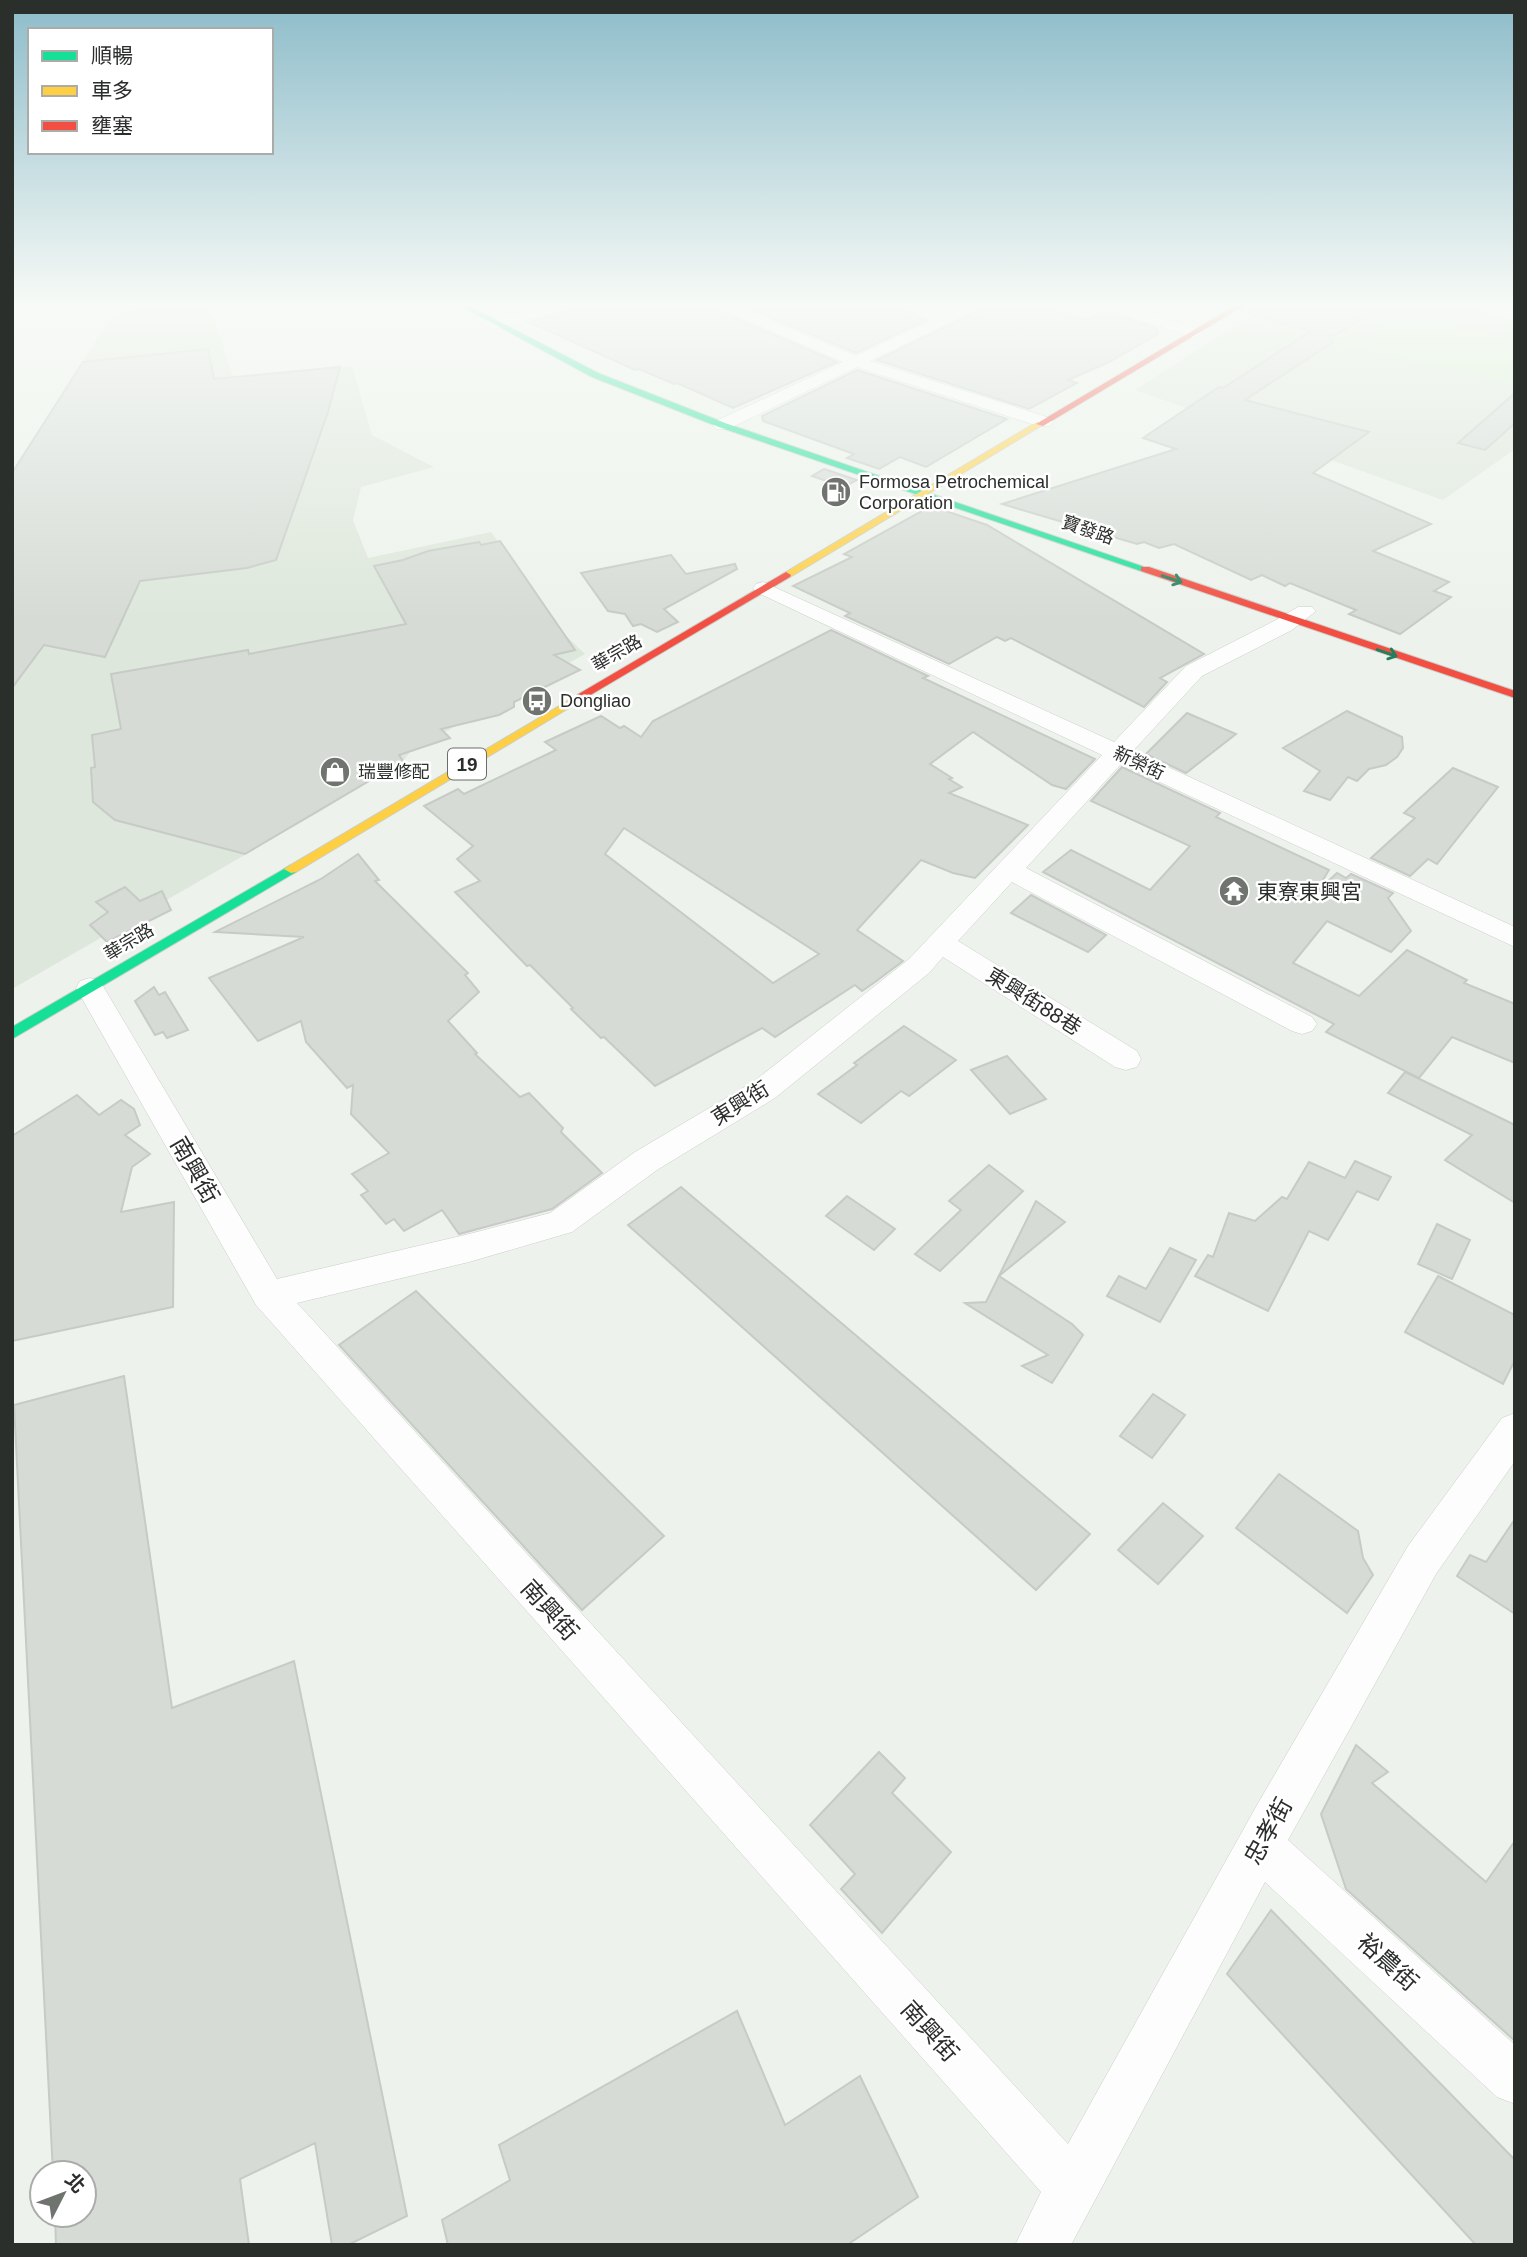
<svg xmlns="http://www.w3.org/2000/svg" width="1527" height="2257" font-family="Helvetica,'Noto Sans TC',sans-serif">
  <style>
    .built { fill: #dde7db }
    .green { fill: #d5f0ce }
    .building { fill: #d6dbd6; stroke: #c7cbc6; stroke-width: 2; fill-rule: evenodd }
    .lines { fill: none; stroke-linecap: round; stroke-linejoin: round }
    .street-casing { stroke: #c9cec8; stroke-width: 1 }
    .fast-casing { stroke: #c9cec8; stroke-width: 2 }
    .slow-casing { stroke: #c9cec8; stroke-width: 2 }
    .jam-casing { stroke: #c9cec8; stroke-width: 2 }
    .street { fill: #fcfdfc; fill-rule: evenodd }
    .fast { fill: #16e098; fill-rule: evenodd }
    .slow { fill: #ffcf43; fill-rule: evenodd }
    .jam { fill: #f24e42; fill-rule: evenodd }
    .oneway { stroke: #227f5c }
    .labels { text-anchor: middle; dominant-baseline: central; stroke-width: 5; stroke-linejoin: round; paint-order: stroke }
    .far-poi-label { font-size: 18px; fill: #2b2f2b; stroke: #fff; text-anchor: start }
    .far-street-label { font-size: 18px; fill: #2b2f2b; stroke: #fff }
    .shield { fill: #fff; stroke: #6b6d6b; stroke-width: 2 }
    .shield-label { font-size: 19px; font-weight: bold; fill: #2b2f2b }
    .poi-label { font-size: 21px; fill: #2b2f2b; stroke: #fff; text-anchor: start }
    .street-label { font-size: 21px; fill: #2b2f2b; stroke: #fff }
    .near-street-label { font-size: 24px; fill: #2b2f2b; stroke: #fff }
  </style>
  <rect width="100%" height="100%" fill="#edf3ec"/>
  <!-- built -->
  <g class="built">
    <polygon points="144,305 210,305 233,377 352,366 372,435 434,467 361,487 353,520 368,558 491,532 565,635 585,654 411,751 403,761 321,811 12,989 12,473 111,317"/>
    <polygon points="1268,305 1465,305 1515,324 1515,449 1443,500 1135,390"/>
  </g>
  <!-- green -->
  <polygon class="green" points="1414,322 1445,325 1515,341 1515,385 1321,339 1326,334 1382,346 1377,333 1380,328"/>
  <!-- building -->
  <g class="building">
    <polygon points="588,305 713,305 717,310 837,362 733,408 677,383 674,384 639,369 635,370 529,322"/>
    <polygon points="741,305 898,305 902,310 926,320 856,353"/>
    <polygon points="985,305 1033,305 1089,320 1099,315 1115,314 1156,328 1158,334 1107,363 1068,380 1077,383 1029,409 877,360 981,310"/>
    <polygon points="1252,305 1382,305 1334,336 1328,335 1333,342 1245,400 1369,432 1313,473 1431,524 1373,551 1449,582 1434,591 1451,597 1400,634 1349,614 1356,610 1290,583 1285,586 1262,575 1251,580 1174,544 1159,548 1144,542 1137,544 1002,504 1176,449 1143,438 1219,387 1223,388 1311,331 1247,313"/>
    <polygon points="208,349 214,379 340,367 328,412 276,560 247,568 140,581 105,657 44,645 12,688 12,473 83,362"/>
    <polygon points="857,370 1007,419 926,467 900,457 879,469 847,458 854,454 763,421 762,416"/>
    <polygon points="1515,393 1515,423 1485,450 1458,443"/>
    <polygon points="824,469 857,480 844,487 812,476"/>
    <polygon points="931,506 987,525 1204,654 1160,678 1167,682 1144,707 1011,638 1005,641 997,637 949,664 845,616 850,613 793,586 852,557 844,554"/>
    <polygon points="500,541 575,650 554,655 580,670 514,702 514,707 499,715 441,729 450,738 399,755 403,761 245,854 115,820 93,802 91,768 95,767 92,735 121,729 111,674 248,650 249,654 406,624 374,566 403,560 428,551 479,542 481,545"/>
    <polygon points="671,555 686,574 735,564 737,569 664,609 678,622 657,632 641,624 633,626 625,614 608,611 581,573"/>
    <path d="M831 630 928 676 923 678 1095 759 1066 789 1052 785 973 732 930 764 952 778 949 779 962 787 949 793 1028 825 975 878 953 873 921 860 857 930 903 961 875 982 862 991 855 985 775 1037 762 1028 655 1086 604 1037 601 1038 571 1009 573 1008 530 965 527 966 455 892 480 881 457 859 473 846 424 806 458 789 464 794 556 750 545 742 601 716 620 728 624 726 641 737 653 721ZM624 828 819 954 773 983 605 854Z"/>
    <polygon points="1347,711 1402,737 1403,748 1397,757 1386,765 1369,769 1357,781 1348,777 1330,800 1304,791 1320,771 1283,748"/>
    <polygon points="1187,713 1236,734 1186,773 1146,754"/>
    <polygon points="1122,767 1220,813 1216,817 1329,870 1315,893 1337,873 1346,878 1351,874 1393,893 1388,898 1411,931 1391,952 1327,921 1293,963 1359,996 1407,950 1467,980 1464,983 1515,1004 1515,1063 1452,1037 1419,1078 1326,1032 1334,1024 1043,872 1071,850 1150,890 1190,846 1091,801"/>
    <polygon points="1453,768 1498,787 1437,864 1428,859 1410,876 1371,858 1415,818 1404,813"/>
    <polygon points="358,854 379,880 375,881 468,973 465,975 479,992 448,1021 477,1053 475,1054 520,1097 529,1093 563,1128 561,1132 602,1173 552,1209 459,1234 442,1210 404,1231 394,1219 386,1224 361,1195 368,1191 352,1174 389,1153 351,1114 353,1085 347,1088 306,1042 301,1021 258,1041 209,978 304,937 215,932 321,879"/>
    <polygon points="125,887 140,901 162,891 171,910 107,942 90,925 108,912 96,902"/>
    <polygon points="1031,895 1106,935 1088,952 1011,913"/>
    <polygon points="154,987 159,995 165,992 188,1030 167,1038 163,1032 155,1035 135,1001"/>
    <polygon points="904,1026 956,1060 909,1096 901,1091 861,1123 818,1094 857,1065 854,1063"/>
    <polygon points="1007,1056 1046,1099 1010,1114 971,1070"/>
    <polygon points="1405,1072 1515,1125 1515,1203 1445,1160 1472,1135 1388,1093"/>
    <polygon points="77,1095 99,1115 121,1100 134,1109 140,1125 125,1135 150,1154 132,1167 121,1212 174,1202 173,1307 12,1341 12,1136"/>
    <polygon points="1355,1161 1391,1177 1378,1200 1357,1191 1328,1240 1309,1231 1268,1311 1195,1276 1208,1255 1213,1257 1229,1213 1255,1221 1282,1197 1287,1199 1309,1162 1345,1178"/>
    <polygon points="989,1165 1023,1191 940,1271 915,1254 961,1210 949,1201"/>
    <polygon points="681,1187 1090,1534 1036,1590 628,1225"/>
    <polygon points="847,1196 895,1229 874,1250 826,1216"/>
    <polygon points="1036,1201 1065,1222 999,1276 1072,1324 1083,1335 1052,1383 1022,1366 1048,1355 965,1303 986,1302"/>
    <polygon points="1437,1224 1470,1240 1452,1279 1418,1264"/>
    <polygon points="1170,1248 1196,1260 1160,1322 1107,1296 1119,1276 1146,1289"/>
    <polygon points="1438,1276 1515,1315 1515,1360 1503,1384 1405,1332"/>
    <polygon points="416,1291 664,1536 582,1610 339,1345"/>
    <polygon points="124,1376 172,1708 294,1661 407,2216 348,2245 332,2245 315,2143 240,2179 249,2245 56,2245 55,2215 84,2215 84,2173 53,2173 14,1405"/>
    <polygon points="1153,1394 1185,1415 1152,1458 1120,1436"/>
    <polygon points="1279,1474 1358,1531 1363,1558 1373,1575 1347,1613 1236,1528"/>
    <polygon points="1163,1503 1203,1536 1158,1584 1118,1550"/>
    <polygon points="1515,1519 1515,1614 1457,1576 1470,1555 1486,1562"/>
    <polygon points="1356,1745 1388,1772 1372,1783 1486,1882 1515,1841 1515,2041 1346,1889 1321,1814"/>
    <polygon points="879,1752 905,1778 892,1793 951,1852 882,1933 841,1889 855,1874 810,1825"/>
    <polygon points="1271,1910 1515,2160 1515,2245 1476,2245 1227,1974"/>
    <polygon points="737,2011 785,2125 860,2076 918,2197 847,2245 448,2245 442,2220 510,2180 499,2145"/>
  </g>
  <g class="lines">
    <!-- street casing -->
    <g class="street-casing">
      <g id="street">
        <polygon points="551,305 574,305 572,308 493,329 485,324 488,321"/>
        <polygon points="716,305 735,305 856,356 932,320 903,308 901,305 921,305 944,314 964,305 982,305 980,308 870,361 1050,418 1053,422 1050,426 1038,426 857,367 728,429 716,429 713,425 716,421 843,362 718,308"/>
        <polygon points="1103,305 1124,305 1199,330 1202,333 1194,338 1189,336 1105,308"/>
        <polygon points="1478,305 1499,305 1515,310 1515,319 1480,308"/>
        <polygon points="763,582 1114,742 1186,666 1276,620 1298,607 1312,607 1316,611 1292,630 1202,676 1133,751 1515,927 1515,947 1121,764 1026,868 1312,1017 1317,1024 1312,1031 1302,1034 1292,1031 1012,882 958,941 1137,1051 1141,1059 1137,1067 1126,1070 1115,1067 943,957 929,973 775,1098 657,1170 572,1232 469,1262 297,1303 1068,2144 1257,1805 1408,1546 1502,1418 1515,1413 1515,1461 1436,1574 1288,1840 1515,2045 1515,2104 1497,2097 1265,1882 1071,2245 1015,2245 1041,2192 256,1305 76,988 80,981 90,978 100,981 277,1279 469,1234 550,1213 635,1152 753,1082 909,959 1102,755 756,592 753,588 756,584"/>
      </g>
    </g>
    <!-- fast casing -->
    <g class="fast-casing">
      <g id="fast">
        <polygon points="459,305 467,305 598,373 725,423 1150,569 1141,571 719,427 592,377"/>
        <polygon points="291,865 298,869 296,872 12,1039 12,1027"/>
      </g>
    </g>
    <!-- slow casing -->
    <g class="slow-casing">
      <g id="slow">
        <polygon points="1037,422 1044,424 790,577 781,575"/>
        <polygon points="583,692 589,695 587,697 296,872 291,873 284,869"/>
      </g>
    </g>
    <!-- jam casing -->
    <g class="jam-casing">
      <g id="jam">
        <polygon points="1236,305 1245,305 1043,426 1036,424"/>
        <polygon points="1141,567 1149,567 1515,691 1515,698 1141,571"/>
        <polygon points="786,572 791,575 790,577 587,697 577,695"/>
      </g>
    </g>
    <!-- street -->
    <use href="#street" class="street"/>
    <!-- fast -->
    <use href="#fast" class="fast"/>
    <!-- slow -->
    <use href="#slow" class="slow"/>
    <!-- jam -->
    <use href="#jam" class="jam"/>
  </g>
  <!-- one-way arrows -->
  <defs><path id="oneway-shaft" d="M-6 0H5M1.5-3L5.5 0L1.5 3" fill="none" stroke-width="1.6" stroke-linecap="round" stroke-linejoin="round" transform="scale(1.75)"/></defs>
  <g class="oneway">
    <use href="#oneway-shaft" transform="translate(1172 579) rotate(19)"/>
    <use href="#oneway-shaft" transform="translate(1387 653) rotate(19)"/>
  </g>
  <!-- sky -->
  <linearGradient id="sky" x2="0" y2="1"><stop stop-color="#8dbcca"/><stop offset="0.49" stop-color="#f7faf6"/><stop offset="1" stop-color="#f7faf6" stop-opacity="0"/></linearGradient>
  <rect width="1527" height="621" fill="url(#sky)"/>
  <!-- icons -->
  <defs>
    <g id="fuel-disc" transform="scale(1.575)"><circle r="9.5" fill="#6f746f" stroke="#fff"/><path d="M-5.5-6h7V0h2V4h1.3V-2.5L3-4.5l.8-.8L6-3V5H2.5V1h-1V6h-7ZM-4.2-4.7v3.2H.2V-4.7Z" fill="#fff"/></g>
    <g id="bus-disc" transform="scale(1.575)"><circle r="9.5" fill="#6f746f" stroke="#fff"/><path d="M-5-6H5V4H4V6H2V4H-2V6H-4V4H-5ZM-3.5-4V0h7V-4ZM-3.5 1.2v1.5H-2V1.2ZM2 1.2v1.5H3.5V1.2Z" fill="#fff"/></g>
    <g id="shop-disc" transform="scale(1.575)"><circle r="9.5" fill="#6f746f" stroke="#fff"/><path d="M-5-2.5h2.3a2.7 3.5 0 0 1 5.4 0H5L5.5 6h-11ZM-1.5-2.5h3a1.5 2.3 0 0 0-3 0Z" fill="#fff"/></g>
    <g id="temple-disc" transform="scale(1.575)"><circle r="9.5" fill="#6f746f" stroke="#fff"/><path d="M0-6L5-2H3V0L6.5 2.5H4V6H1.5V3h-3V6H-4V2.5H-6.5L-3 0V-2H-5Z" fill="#fff"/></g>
  </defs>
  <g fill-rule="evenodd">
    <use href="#fuel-disc" x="836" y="492"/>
    <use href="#bus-disc" x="537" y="701"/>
    <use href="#shop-disc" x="335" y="772"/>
    <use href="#temple-disc" x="1234" y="891"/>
  </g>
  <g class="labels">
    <!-- far-poi labels -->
    <g class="far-poi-label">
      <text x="859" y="482">Formosa Petrochemical<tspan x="859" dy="21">Corporation</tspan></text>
      <text x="560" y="701">Dongliao</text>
      <text x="358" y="772">瑞豐修配</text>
    </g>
    <!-- far-street labels -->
    <g class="far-street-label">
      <text transform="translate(1088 530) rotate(19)">寶發路</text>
      <text transform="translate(617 653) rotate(-30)">華宗路</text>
      <text transform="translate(1139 763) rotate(25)">新榮街</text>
      <text transform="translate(129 942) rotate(-31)">華宗路</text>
    </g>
    <!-- shield labels -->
    <rect class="shield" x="448" y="748.5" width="38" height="31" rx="5"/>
    <g class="shield-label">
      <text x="467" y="764">19</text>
    </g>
    <!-- poi labels -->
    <g class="poi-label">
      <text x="1257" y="891">東寮東興宮</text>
    </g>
    <!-- street labels -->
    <g class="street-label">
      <text transform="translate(1034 1001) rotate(32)">東興街88巷</text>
      <text transform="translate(740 1103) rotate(-32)">東興街</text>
    </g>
    <!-- near-street labels -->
    <g class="near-street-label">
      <text transform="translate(195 1170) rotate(60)">南興街</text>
      <text transform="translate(550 1610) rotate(48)">南興街</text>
      <text transform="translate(1268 1831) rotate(-61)">忠孝街</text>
      <text transform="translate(1388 1962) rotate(42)">裕農街</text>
      <text transform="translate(930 2031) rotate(48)">南興街</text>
    </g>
  </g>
  <!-- border -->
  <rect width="1527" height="2257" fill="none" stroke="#2b2f2b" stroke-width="28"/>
  <!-- legend -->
  <rect x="28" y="28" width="245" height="126" fill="#ffffff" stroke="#aaacaa" stroke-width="2"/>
  <rect x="42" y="51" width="35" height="10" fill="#16e098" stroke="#aaacaa" stroke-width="2"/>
  <text x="91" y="63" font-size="21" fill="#2b2f2b">順暢</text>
  <rect x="42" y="86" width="35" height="10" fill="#ffcf43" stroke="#aaacaa" stroke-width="2"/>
  <text x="91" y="98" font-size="21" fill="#2b2f2b">車多</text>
  <rect x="42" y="121" width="35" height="10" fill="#f24e42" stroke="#aaacaa" stroke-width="2"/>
  <text x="91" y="133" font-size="21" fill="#2b2f2b">壅塞</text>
  <!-- north arrow -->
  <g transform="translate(63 2194) rotate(48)"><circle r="33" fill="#ffffff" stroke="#aaacaa" stroke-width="2"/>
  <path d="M0-5L12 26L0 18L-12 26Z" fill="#6f746f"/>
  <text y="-10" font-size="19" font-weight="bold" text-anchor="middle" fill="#2b2f2b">北</text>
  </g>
</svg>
